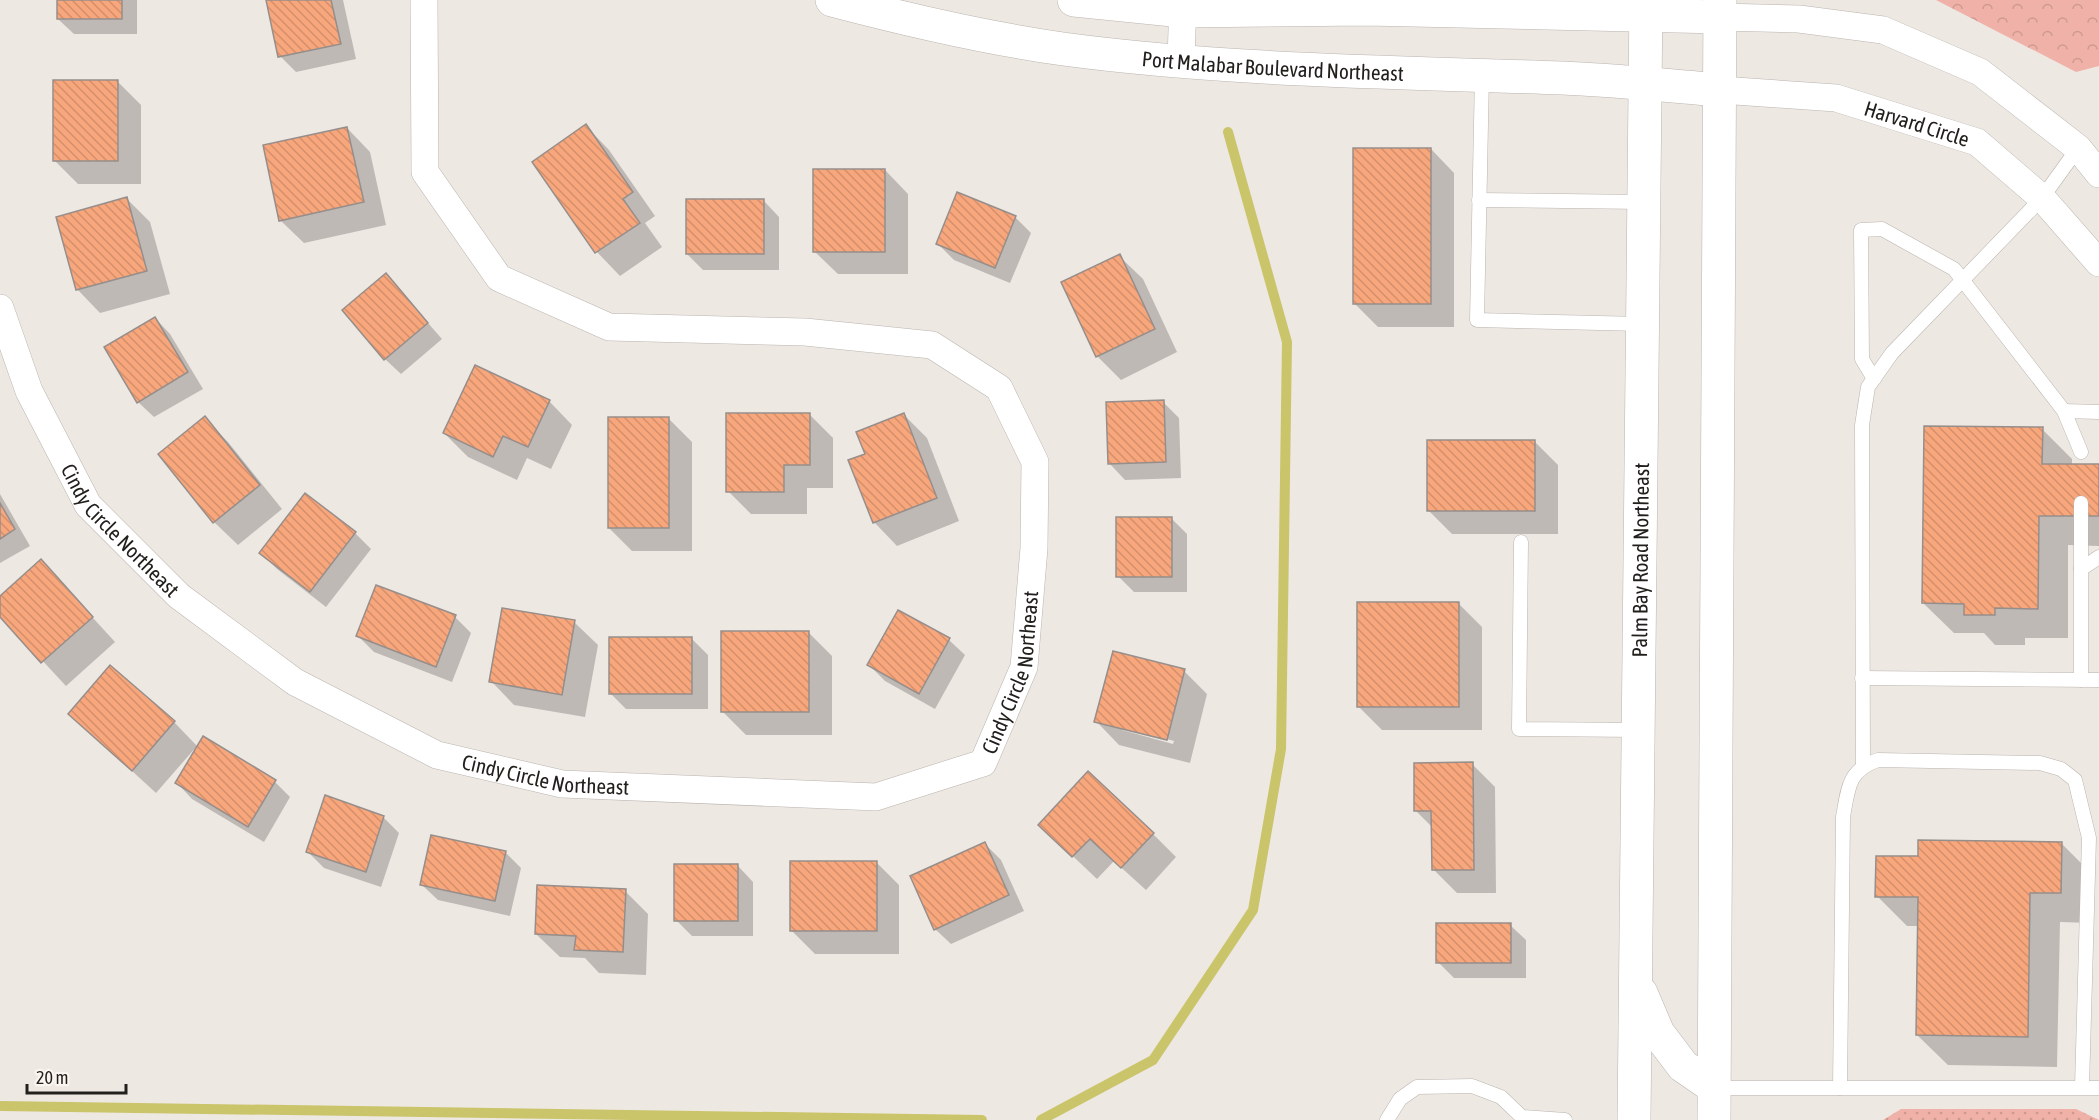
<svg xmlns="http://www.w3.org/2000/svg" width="2099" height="1120" font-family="'Asap Condensed',sans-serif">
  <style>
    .grass { fill: url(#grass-dots) }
    .forest { fill: url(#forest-crowns) }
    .shadow { fill: #0003; fill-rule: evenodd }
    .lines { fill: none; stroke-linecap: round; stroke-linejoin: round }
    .stream { stroke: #cac46a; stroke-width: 10 }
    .building { fill: url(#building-back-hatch); stroke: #968e8b; stroke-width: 1.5 }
    .service-casing { stroke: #bab4af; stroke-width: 15 }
    .minor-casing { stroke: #bab4af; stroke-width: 28 }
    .tertiary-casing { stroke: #bab4af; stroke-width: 34 }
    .secondary-casing { stroke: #bab4af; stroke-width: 34 }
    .service { stroke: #fff; stroke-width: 14 }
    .minor { stroke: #fff; stroke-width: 27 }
    .tertiary { stroke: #fff; stroke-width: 33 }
    .secondary { stroke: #fff; stroke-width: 33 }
    .labels { text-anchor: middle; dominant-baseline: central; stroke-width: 4.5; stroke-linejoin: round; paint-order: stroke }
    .street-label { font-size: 21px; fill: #22201d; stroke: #fbf5ef }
  </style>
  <defs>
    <pattern id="grass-dots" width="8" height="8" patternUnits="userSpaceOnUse" patternTransform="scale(1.5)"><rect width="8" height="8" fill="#f0b2a8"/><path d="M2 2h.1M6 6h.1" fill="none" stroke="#ce9990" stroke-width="1.8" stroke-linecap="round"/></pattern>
    <pattern id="forest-crowns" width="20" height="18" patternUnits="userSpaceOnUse" patternTransform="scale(1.5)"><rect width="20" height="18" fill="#f0b2a8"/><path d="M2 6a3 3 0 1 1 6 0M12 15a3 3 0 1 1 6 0" fill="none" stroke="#ce9990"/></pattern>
    <pattern id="building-back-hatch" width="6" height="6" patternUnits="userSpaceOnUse" patternTransform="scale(1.5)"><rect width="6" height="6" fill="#f8a67c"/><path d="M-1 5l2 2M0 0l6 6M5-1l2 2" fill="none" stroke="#d48f6b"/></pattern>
  </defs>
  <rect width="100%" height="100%" fill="#eee8e2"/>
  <!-- grass -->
  <polygon class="grass" points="1901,1109 2076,1109 2099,1120 1883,1120"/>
  <!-- forest -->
  <polygon class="forest" points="1936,0 2099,0 2099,66 2076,72"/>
  <!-- shadow -->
  <g class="shadow">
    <polygon points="58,0 137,0 137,34 74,34 58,19"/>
    <polygon points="268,0 343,0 356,59 296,72 280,56"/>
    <polygon points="117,81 141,105 141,184 78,184 54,160"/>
    <polygon points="586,126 609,150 655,216 645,223 662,247 620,276 597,252 534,163"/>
    <polygon points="347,128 370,152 386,225 304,243 280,220"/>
    <polygon points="1431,149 1454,173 1454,327 1378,327 1354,303"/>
    <polygon points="885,170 908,194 908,274 838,274 814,251"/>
    <polygon points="127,199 150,222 170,294 100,313 77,289"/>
    <polygon points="764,201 779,217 779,270 703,270 687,254"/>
    <polygon points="1015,217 1031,233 1010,283 954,260 938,244"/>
    <polygon points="1119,256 1143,279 1177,352 1121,380 1097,356"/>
    <polygon points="386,275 442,339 401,374 385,359"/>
    <polygon points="155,318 170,334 203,389 154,417 138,402"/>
    <polygon points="549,401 572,425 551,469 527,458 517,480 468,457 444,433"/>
    <polygon points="1163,402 1179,418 1181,478 1125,480 1110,464"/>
    <polygon points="809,414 833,438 833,488 807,488 807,514 751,514 728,491"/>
    <polygon points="904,415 927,438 959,521 897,546 874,522 867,454"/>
    <polygon points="204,418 228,442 282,509 238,545 214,522 160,454"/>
    <polygon points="668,418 692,442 692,551 632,551 609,528"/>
    <polygon points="2042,429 2072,459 2072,466 2099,466 2099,546 2068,545 2068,638 2025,638 2025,645 1995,645 1984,633 1954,633 1923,603"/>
    <polygon points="1535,442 1558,465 1558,534 1452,534 1429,511"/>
    <polygon points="0,494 30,546 0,563"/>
    <polygon points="1171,518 1187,534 1187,592 1134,592 1118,576"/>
    <polygon points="355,533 371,549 326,607 277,569 261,553"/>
    <polygon points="41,561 115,642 66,686 0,615 0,598"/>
    <polygon points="1458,603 1482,627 1482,730 1382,730 1358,706"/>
    <polygon points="455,617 471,633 452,682 374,652 358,636"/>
    <polygon points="574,622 598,645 585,717 514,705 491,681"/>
    <polygon points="808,632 832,656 832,735 746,735 723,712"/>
    <polygon points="692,639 708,655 708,709 626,709 610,693"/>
    <polygon points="949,640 965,655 935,709 885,681 869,665"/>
    <path d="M1184 671 1207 694 1190 763 1119 745 1096 721ZM1122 727 1174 741 1173 744 1122 730Z"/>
    <polygon points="70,714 174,722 197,746 156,793"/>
    <polygon points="1472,764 1495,787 1496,893 1457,893 1433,869 1433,828 1416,811"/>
    <polygon points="275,782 290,797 264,842 192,799 177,783"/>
    <polygon points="383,817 399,833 381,887 324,868 308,852"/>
    <polygon points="1040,825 1153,834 1176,857 1146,890 1114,861 1097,879"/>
    <polygon points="985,844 1001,860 1024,911 951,944 935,929"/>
    <polygon points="2062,844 2092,874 2091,923 2060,922 2057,1067 1948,1065 1917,1035 1919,926 1907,926 1877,896 1920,858"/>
    <polygon points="505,852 521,868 510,916 438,900 422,885"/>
    <polygon points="876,862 899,885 899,954 815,954 792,931"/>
    <polygon points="738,866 753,882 753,936 692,936 676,920"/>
    <polygon points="625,891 648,914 646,975 599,973 585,958 560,957 536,934"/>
    <polygon points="1510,925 1526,940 1526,978 1454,978 1438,962"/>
  </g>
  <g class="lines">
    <!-- stream -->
    <g class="stream">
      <polyline points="0,1106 982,1120"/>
      <polyline points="1041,1120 1153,1060 1253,910 1281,749 1287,342 1228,132"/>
    </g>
  </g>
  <!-- building -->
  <g class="building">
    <rect x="57" y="0" width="65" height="19"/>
    <polygon points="266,0 331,0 341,44 278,57"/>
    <rect x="53" y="80" width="65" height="81"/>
    <polygon points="586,124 633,192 623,199 640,223 595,253 532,162"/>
    <polygon points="347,127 364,202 279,221 263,145"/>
    <rect x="1353" y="148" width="78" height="156"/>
    <rect x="813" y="169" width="72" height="83"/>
    <polygon points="957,192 1016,216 995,268 936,244"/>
    <polygon points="127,197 147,271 76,290 56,217"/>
    <rect x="686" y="199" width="78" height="55"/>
    <polygon points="1120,254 1155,329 1096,357 1061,282"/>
    <polygon points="386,273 428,323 384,360 342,310"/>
    <polygon points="155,317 188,372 137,403 104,347"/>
    <polygon points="475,365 550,400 528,447 503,436 493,457 443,433"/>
    <polygon points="1164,400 1166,462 1108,464 1106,402"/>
    <polygon points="726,413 810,413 810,465 784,465 784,492 726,492"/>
    <polygon points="904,413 937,498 873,523 848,460 865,454 856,432"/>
    <polygon points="205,416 260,485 213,523 158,454"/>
    <rect x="608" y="417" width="61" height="111"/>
    <polygon points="1924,426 2043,427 2042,464 2099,464 2099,516 2039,516 2038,609 1995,608 1995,615 1964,615 1964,604 1922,603"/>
    <rect x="1427" y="440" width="108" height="71"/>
    <polygon points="305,493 356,532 310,592 259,553"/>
    <polygon points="0,503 15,529 0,539"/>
    <rect x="1116" y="517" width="56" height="60"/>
    <polygon points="41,559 93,617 41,663 0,617 0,596"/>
    <polygon points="376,585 456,615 436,667 356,636"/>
    <rect x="1357" y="602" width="102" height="105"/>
    <polygon points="502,608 575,620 562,695 489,682"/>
    <polygon points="898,610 950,638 919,694 867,665"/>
    <rect x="721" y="631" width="88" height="81"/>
    <rect x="609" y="637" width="83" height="57"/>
    <polygon points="1113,651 1185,669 1167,740 1094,722"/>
    <polygon points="110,665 175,721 132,771 68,714"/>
    <polygon points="203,736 276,780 248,827 175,783"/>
    <polygon points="1473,762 1474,870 1432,870 1431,811 1414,811 1414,763"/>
    <polygon points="1088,771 1154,833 1121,868 1090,839 1072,857 1038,825"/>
    <polygon points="325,795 384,816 366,872 306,852"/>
    <polygon points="431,835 506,851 495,901 420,885"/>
    <polygon points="1918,840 2062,842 2061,893 2030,893 2028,1037 1916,1035 1918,897 1875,897 1876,856 1918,856"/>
    <polygon points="985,842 1009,895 934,930 910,876"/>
    <rect x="790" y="861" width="87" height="70"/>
    <rect x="674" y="864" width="64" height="57"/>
    <polygon points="537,885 626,889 623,952 574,950 576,936 535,934"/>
    <rect x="1436" y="923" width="75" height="40"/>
  </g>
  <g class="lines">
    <!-- service casing -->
    <g class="service-casing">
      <g id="service">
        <polyline points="1482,75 1477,320 1642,324"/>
        <polyline points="1479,200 1643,202"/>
        <polyline points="1874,379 1862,359 1861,230 1882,229 1954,269 2064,411 2081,452"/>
        <polyline points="2064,411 2099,412"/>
        <polyline points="1521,542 1519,729 1639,730"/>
        <polyline points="2081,569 2081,503"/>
        <polyline points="1862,678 2099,680"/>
        <polyline points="2081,680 2081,569 2099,557"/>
        <polyline points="1863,765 1862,425 1868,387 1892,353 2042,198 2078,148"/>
        <polyline points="1715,1088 2099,1088"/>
        <path d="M1840 1088 1843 817C1848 789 1848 770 1878 760L2040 763 2061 769 2075 780 2089 838 2082 1087"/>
        <polyline points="1387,1120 1400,1099 1417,1087 1472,1086 1501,1097 1522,1117 1565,1120"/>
      </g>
    </g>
    <!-- minor casing -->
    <g class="minor-casing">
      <g id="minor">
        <polyline points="1720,17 1799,19 1883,30 1980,72 2078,148 2099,174"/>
        <polyline points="1181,60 1183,0"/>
        <path id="s1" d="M1721 90 1836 98 1977 142 2042 198 2099 263"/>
        <path id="s2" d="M0 308 29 391 88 505 179 596 295 682 437 755 562 784 876 797 983 763 1024 667 1034 548 1035 462 999 388 932 345 805 332 609 327 499 278 425 172 424 0"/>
      </g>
    </g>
    <!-- tertiary casing -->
    <g class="tertiary-casing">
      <g id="tertiary">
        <path id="s3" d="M832 0C908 20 985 38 1063 49 1228 71 1396 72 1562 78 1615 80 1668 86 1721 90"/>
        <polyline points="1074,0 1183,11 1367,9 1720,17"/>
      </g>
    </g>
    <!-- secondary casing -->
    <g class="secondary-casing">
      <g id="secondary">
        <polyline points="1641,993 1658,1033 1683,1066 1715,1088"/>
        <path id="s4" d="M1634 1120 1646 0"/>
        <polyline points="1714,1120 1720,0"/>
      </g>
    </g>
    <!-- service -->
    <use href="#service" class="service"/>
    <!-- minor -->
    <use href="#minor" class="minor"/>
    <!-- tertiary -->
    <use href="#tertiary" class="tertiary"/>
    <!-- secondary -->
    <use href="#secondary" class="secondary"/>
  </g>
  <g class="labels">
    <!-- street labels -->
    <g class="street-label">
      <text stroke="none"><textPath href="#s3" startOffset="447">Port Malabar Boulevard Northeast</textPath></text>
      <text stroke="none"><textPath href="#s1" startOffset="200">Harvard Circle</textPath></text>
      <text stroke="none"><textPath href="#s2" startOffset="256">Cindy Circle Northeast</textPath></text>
      <text stroke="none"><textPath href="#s4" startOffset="560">Palm Bay Road Northeast</textPath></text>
      <text stroke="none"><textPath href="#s2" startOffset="1300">Cindy Circle Northeast</textPath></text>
      <text stroke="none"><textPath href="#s2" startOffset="760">Cindy Circle Northeast</textPath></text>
    </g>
  </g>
  <!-- scale -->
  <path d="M27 1084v9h99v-9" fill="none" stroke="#22201d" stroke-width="3"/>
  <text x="36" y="1084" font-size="18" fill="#22201d" stroke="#fbf5ef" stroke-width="4.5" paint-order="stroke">20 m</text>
</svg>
